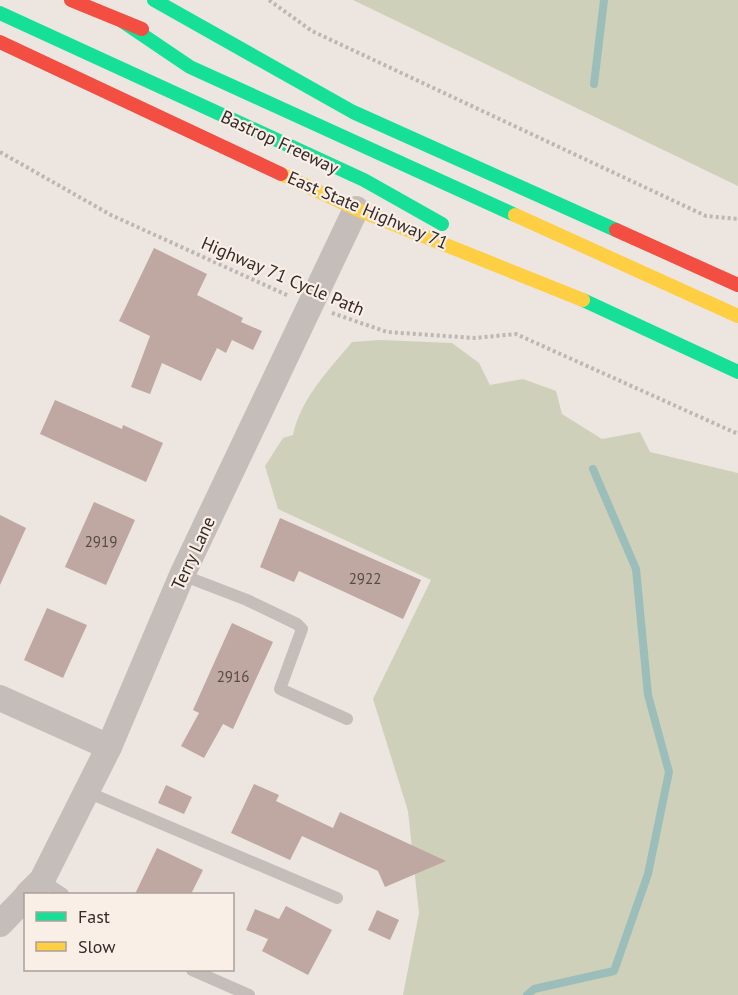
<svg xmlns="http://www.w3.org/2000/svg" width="738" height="995" font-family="'PT Sans',sans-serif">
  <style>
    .green { fill: #cfd0ba }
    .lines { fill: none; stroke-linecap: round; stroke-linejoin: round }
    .stream { stroke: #9cbeba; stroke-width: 8 }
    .building { fill: #bfa7a2 }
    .path { stroke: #beb6b1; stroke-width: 4; stroke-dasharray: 3 3; stroke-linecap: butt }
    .lane { stroke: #c5bdb9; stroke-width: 12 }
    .street { stroke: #c5bdb9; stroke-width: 26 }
    .fast { stroke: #16e098; stroke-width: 14 }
    .slow { stroke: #ffcf43; stroke-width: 14 }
    .jam { stroke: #f24e42; stroke-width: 14 }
    .labels { text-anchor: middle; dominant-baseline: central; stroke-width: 4.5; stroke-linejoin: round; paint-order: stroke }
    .number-label { font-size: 15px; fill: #584946 }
    .street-label { font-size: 18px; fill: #352a27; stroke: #f9efe7 }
  </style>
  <rect width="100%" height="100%" fill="#ece5e0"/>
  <!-- green -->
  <g class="green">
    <polygon points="353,0 738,0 738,186"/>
    <path d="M380 340 452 343 479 363 490 385 523 379 556 391 562 414 602 439 640 432 650 452 738 473V995H403L419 913 408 811 373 699 431 580 278 509 265 466 283 438 293 435C301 398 328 371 352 342Z"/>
  </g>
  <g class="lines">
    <!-- stream -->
    <g class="stream">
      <polyline points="594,84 604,0"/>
      <polyline points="527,995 534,989 614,971 648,874 669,772 648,695 636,569 593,469"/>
    </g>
  </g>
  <!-- building -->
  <g class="building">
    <polygon points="154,248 207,274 197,295 243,318 241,322 262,331 253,350 232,340 226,353 217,348 201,381 162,363 150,394 131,387 150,336 119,321"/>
    <polygon points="55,400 122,429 123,425 163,443 146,482 40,434"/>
    <polygon points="94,502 135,520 106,585 65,567"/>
    <polygon points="0,515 26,528 0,585"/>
    <polygon points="280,518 421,580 403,619 299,571 294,582 260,567"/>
    <polygon points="47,608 87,625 63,678 24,660"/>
    <polygon points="232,623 273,642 233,729 223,724 204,758 181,746 199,713 193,710"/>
    <polygon points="254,784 279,795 276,801 333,828 340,812 446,861 385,887 378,871 302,836 290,860 231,833"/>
    <polygon points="166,785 192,797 184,814 158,803"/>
    <polygon points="157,848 203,870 191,894 135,894"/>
    <polygon points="286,906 332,930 308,975 262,951 268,939 246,930 255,909 279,919"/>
    <polygon points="377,910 399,920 390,940 368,930"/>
  </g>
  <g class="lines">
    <!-- path -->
    <g class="path">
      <polyline points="269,0 312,31 706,216 738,219"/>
      <polyline points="0,152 111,215 289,296"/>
      <polyline points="332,313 387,332 475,338 516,334 738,434"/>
    </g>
    <!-- lane -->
    <g class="lane">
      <polyline points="182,575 247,600 297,624 302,629 280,689 347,719"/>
      <polyline points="87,792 337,898"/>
      <polyline points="42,880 63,894"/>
      <polyline points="192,970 249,995"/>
    </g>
    <!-- street -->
    <g class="street">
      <polyline points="0,698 109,747"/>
      <polyline points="28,894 42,880 109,747 182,575 356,209"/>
      <polyline points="0,924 26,897"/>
    </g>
    <!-- fast -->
    <g class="fast">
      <polyline points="154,0 353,112 616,230"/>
      <polyline points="0,13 364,180 442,224"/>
      <polyline points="122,21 190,67 515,215"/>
      <polyline points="583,300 738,372"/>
    </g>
    <!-- slow -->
    <g class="slow">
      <polyline points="281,174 356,209 583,300"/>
      <polyline points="515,215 738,316"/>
    </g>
    <!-- jam -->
    <g class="jam">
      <polyline points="71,0 142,29"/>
      <polyline points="0,42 281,174"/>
      <polyline points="616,230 738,285"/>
    </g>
  </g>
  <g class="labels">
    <!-- number labels -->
    <g class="number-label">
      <text x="101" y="541">2919</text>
      <text x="365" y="578">2922</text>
      <text x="233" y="676">2916</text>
    </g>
    <!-- street labels -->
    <g class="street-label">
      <text transform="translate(280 142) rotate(25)">Bastrop Freeway</text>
      <text transform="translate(368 210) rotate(23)">East State Highway 71</text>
      <text transform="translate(283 276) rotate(23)">Highway 71 Cycle Path</text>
      <text transform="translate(193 553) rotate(-65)">Terry Lane</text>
    </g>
  </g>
  <!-- legend -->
  <rect x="24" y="893" width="210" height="78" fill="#f9efe7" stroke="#aba09a" stroke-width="1.5"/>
  <rect x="36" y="912" width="30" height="9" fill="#16e098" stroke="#aba09a" stroke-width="1.5"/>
  <text x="78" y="923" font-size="18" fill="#352a27">Fast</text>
  <rect x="36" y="942" width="30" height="9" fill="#ffcf43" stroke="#aba09a" stroke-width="1.5"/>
  <text x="78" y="953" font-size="18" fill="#352a27">Slow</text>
</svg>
